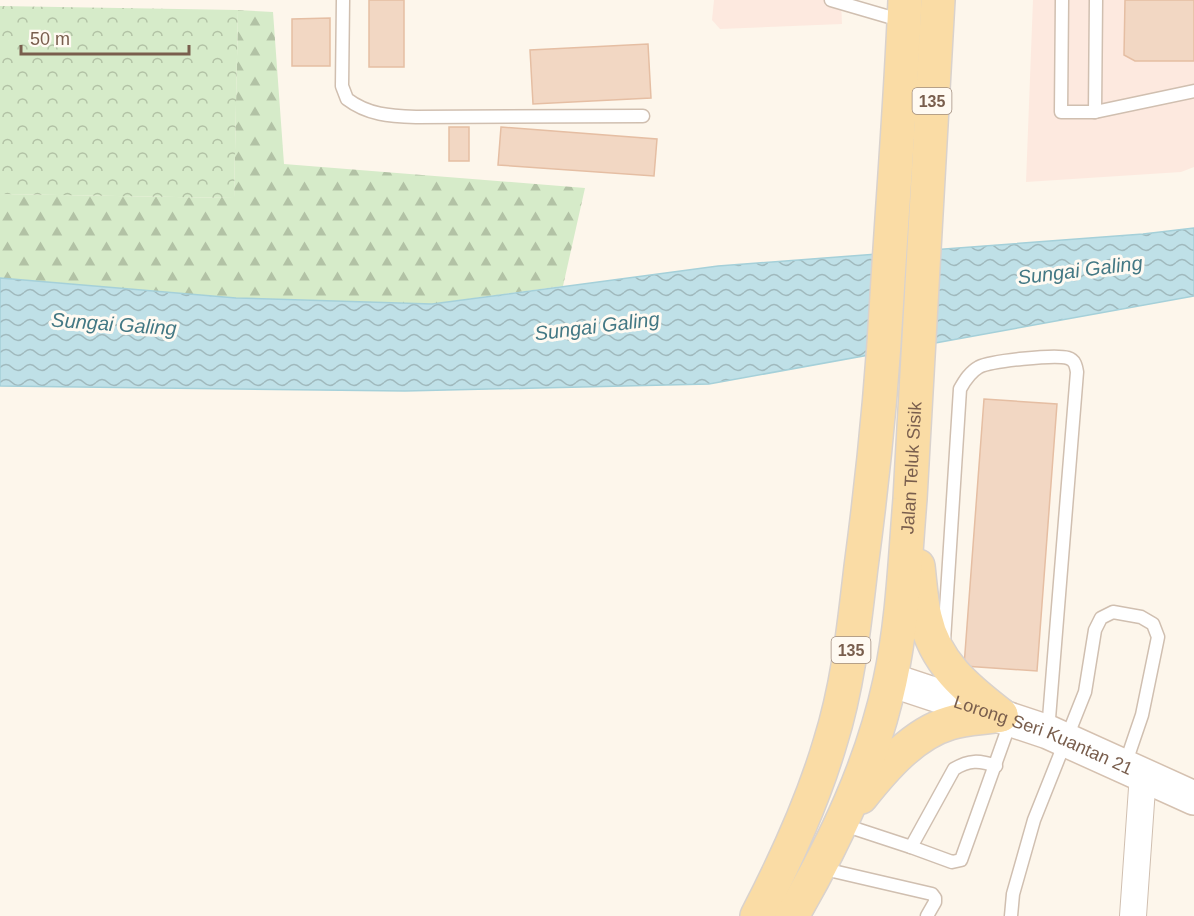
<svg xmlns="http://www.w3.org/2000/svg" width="1194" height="916" font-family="Arial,sans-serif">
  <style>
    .commercial { fill: #fde9df }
    .forest { fill: url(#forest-firs) }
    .park { fill: url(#park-crowns) }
    .water { fill: url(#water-waves); stroke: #a5d0d9; stroke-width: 1.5 }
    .building { fill: #f2d7c3; stroke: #e5bea3; stroke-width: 1.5 }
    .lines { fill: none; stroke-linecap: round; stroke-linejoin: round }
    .lane-casing { stroke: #d0bfb0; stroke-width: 15 }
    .street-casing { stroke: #d0bfb0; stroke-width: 28 }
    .secondary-casing { stroke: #d5c1b0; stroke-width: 36 }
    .primary-casing { stroke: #d9d2cd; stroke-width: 36 }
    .lane { stroke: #fff; stroke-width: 12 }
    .street { stroke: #fff; stroke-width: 26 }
    .secondary { stroke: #fff; stroke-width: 33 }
    .primary { stroke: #fadca5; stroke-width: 33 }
    .labels { text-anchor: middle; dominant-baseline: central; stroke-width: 6; stroke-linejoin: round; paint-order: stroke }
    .shield { fill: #fffaf2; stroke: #a18d7e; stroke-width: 1.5 }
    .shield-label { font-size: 16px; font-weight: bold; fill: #795e4d }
    .street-label { font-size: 18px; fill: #795e4d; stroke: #fffaf2 }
    .water-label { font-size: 20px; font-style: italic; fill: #437884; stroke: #fffaf2 }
  </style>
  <defs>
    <pattern id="forest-firs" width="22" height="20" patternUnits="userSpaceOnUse" patternTransform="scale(1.5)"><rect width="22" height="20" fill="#d6ebc9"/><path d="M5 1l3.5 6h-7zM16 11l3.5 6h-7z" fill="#b2c2a5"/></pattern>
    <pattern id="park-crowns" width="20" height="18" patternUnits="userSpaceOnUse" patternTransform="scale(1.5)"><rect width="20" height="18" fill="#d6ebc9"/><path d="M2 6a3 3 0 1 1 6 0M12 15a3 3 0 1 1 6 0" fill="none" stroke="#b2c2a5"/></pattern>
    <pattern id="water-waves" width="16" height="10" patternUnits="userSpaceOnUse" patternTransform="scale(1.5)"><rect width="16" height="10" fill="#bfe0e7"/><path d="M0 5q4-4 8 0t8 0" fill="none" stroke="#a0b9bd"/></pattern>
  </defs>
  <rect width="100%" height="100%" fill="#fdf6eb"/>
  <!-- commercial -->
  <g class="commercial">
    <polygon points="714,0 841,0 842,24 720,29 712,20"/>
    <polygon points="1033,0 1194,0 1194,167 1181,172 1026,182"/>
  </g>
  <!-- forest -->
  <polygon class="forest" points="238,10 273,12 284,164 585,188 563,286 432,304 236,298 0,278 0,194 234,198"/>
  <!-- park -->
  <polygon class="park" points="0,6 238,10 234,198 0,194"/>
  <!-- water -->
  <polygon class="water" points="1194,228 1194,296 709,384 405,391 0,386 0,278 236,298 432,304 718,266 1143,234"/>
  <!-- building -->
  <g class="building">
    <rect x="369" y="0" width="35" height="67"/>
    <polygon points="1125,0 1194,0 1194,61 1135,61 1124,55"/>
    <polygon points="330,18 330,66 292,66 292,19"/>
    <polygon points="648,44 651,98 533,104 530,50"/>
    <rect x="449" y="127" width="20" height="34"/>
    <polygon points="501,127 657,139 654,176 498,165"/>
    <polygon points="984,399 1057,404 1037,671 964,666"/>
  </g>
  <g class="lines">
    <!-- lane casing -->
    <g class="lane-casing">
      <g id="lane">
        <path d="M343 0 342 86 347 99C368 115 390 116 416 117L643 116"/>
        <polyline points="831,0 903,21"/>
        <polyline points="1062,0 1061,112 1095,112 1096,0"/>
        <polyline points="1095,112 1194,91"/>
        <path d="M944 641 960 389C965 380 970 372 979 367 991 361 1055 354 1068 358 1075 360 1076 366 1077 372L1048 731"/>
        <path d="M841 824 911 847 954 769C969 760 979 760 996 766"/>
        <polyline points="911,847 952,862 961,860 1011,720"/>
        <polyline points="820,868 932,894 935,898 935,902 927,916"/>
        <polyline points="1011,916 1013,894 1034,820 1085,692 1095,630 1101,618 1113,612 1141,617 1153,624 1158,637 1142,715 1125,765"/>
      </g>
    </g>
    <!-- street casing -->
    <g class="street-casing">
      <polyline id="street" points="1133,916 1143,774"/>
    </g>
    <!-- secondary casing -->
    <g class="secondary-casing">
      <g id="secondary">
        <path id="s1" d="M891 680 1048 732 1194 798"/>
      </g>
    </g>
    <!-- primary casing -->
    <g class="primary-casing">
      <g id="primary">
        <path d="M918 566C920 583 921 601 925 617 935 663 966 688 1001 715"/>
        <path d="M861 797C884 768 913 734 950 723 966 718 985 718 1001 715"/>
        <path d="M757 916C786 860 812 804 830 743 848 686 854 627 861 567 873 477 882 387 887 296 893 197 901 99 905 0"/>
        <path id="s2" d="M792 916C835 842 872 765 890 681 903 621 905 559 910 499L938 0"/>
      </g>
    </g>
    <!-- lane -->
    <use href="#lane" class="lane"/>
    <!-- street -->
    <use href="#street" class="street"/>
    <!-- secondary -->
    <use href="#secondary" class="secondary"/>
    <!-- primary -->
    <use href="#primary" class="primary"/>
  </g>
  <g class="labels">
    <!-- shield labels -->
    <g class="shield">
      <rect x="912.5" y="88" width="39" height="26" rx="4.5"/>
      <rect x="831.5" y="637" width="39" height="26" rx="4.5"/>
    </g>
    <g class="shield-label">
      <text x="932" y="101">135</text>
      <text x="851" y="650">135</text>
    </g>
    <!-- street labels -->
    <g class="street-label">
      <text stroke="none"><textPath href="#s2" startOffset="470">Jalan Teluk Sisik</textPath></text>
      <text stroke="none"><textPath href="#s1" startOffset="162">Lorong Seri Kuantan 21</textPath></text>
    </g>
    <!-- water labels -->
    <g class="water-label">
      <text transform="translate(1080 270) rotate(-7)">Sungai Galing</text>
      <text transform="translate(114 324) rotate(4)">Sungai Galing</text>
      <text transform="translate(597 326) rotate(-7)">Sungai Galing</text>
    </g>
  </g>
  <!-- scale -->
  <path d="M21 45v9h168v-9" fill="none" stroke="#795e4d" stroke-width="3"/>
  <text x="30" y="45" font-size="18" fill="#795e4d" stroke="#fffaf2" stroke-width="4.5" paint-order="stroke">50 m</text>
</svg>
